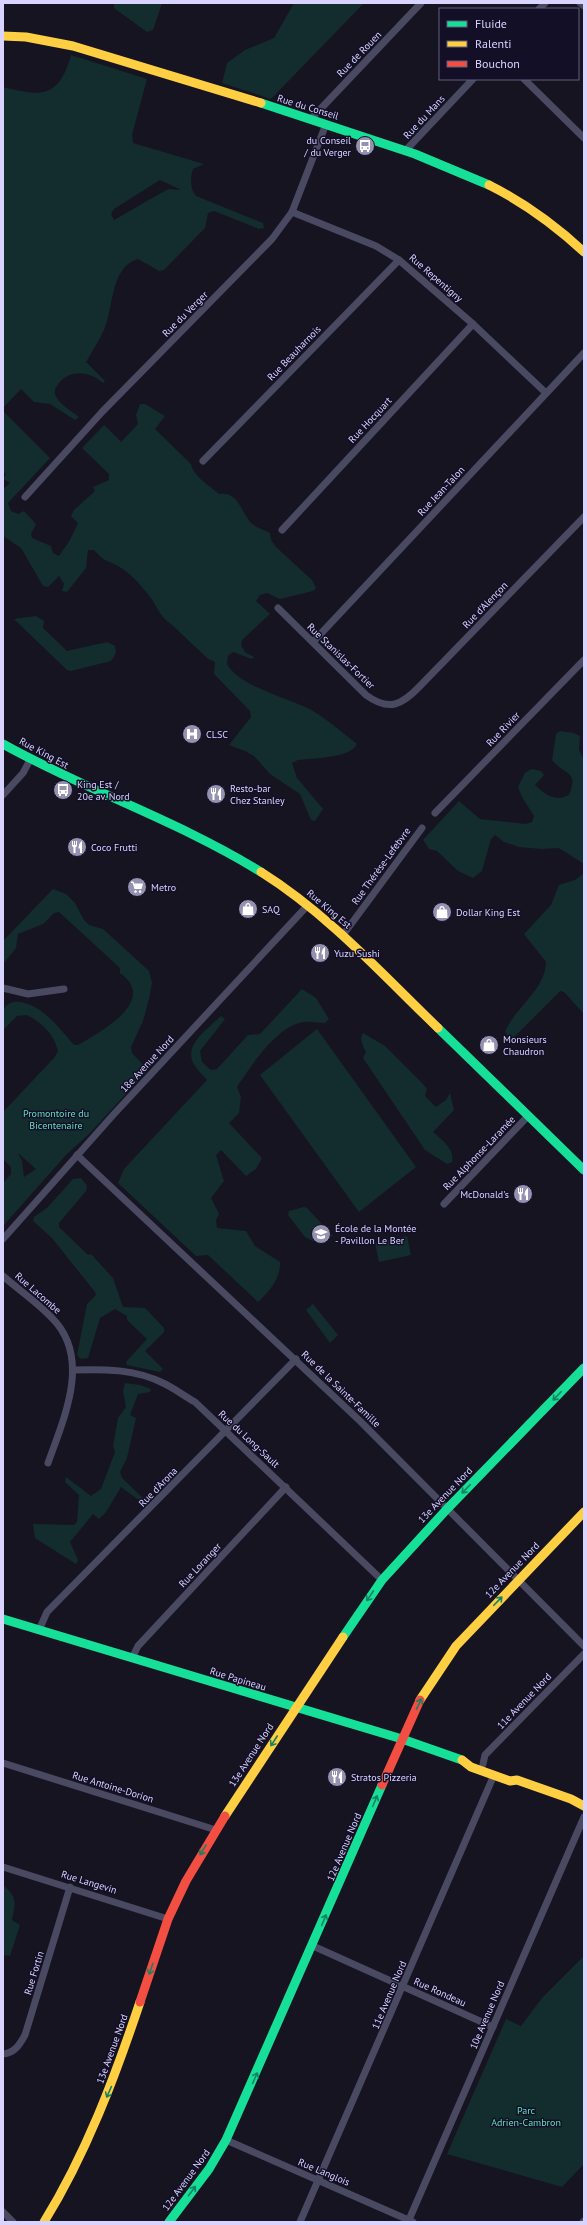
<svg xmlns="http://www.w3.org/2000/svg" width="587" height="2225" font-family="'PT Sans',sans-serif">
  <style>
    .green { fill: #132c2d; fill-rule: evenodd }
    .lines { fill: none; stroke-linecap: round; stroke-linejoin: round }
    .street { stroke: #4a4962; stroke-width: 7 }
    .fast { stroke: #16e098; stroke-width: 9 }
    .slow { stroke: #ffcf43; stroke-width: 9 }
    .jam { stroke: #f24e42; stroke-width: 9 }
    .oneway { stroke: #158265 }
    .labels { text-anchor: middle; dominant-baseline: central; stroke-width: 3; stroke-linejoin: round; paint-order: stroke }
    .street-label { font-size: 10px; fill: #d9d4ff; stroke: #130f26 }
    .poi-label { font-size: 10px; fill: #d9d4ff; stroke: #130f26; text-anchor: start }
    .park-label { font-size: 10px; fill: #5fe0c0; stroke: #130f26 }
  </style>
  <rect width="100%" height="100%" fill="#161421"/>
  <!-- green -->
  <g class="green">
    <polygon points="114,3 162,3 153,30 147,32 114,8"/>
    <polygon points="294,3 364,3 271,99 222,83 227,63 245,50 274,38"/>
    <path d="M71 55 147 79 132 135 133 143 204 164 193 169C190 178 190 189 196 196L263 223 264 228 259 229 214 211 208 213 205 228 164 270 159 271 138 259C110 267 114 307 104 330 99 341 92 351 86 362L105 381 103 383C91 372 71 368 59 383 57 386 54 389 55 394 57 403 72 411 79 417L75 420 50 404 34 402 21 389 3 408V87C42 97 59 98 71 55ZM160 180 181 190 168 189 114 220 111 214 114 209Z"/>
    <path d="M140 404H145L165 416 155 429 191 464C194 477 209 485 219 494 237 491 240 508 248 519 254 528 262 528 270 533L271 540 276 547 312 580 316 588 313 591 280 599 267 593 260 595 256 601 270 614 242 640 241 645 245 652 254 657 252 659 233 652 228 656 227 664C239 687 290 698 313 711 328 720 343 733 357 744 351 758 313 758 298 760L292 763 297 778 323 809 315 821 311 820 300 794 270 774 254 756 245 751 229 745 251 717 250 711 214 674 215 662 207 658 171 624C159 617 156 603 147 593 139 583 128 571 116 565 104 559 104 561 94 550H88L86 568 67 592 62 591 64 584 59 576 48 587 43 586 21 548 3 536V489L10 483 3 479 6 474 3 471V411L50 458 8 503 11 511 18 514 24 511 36 524 31 534 32 538 51 546 53 553 59 556 70 540 78 523 71 516 74 510 95 491 93 487 109 480V474L82 448 104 425 121 442 138 424 136 415Z"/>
    <polygon points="36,616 44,621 43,628 67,651 107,642 115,646 116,653 111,661 71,671 67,670 14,619"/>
    <path d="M560 731 574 733 580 736 579 750 584 760V864L559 848 542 849 519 847 504 842 495 835 491 839 482 871 473 878 458 871 437 851 429 849 423 840 459 801 480 819 526 824 532 822 534 816 522 797 518 787 525 773 531 769 541 771 544 775 535 785C546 795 554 802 569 795 579 770 565 776 552 760L556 734Z"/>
    <path d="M584 873V1014L564 992 560 991 511 1040 505 1032C515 1007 545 991 546 962L524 934 551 905 559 885 575 880Z"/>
    <path d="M53 889 66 894 75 903 84 920 89 925 103 929 149 971 152 983 149 999 143 1021 131 1047 132 1053 148 1070 89 1134 66 1155 3 1226V1183L11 1174V1167L3 1159V1112L54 1058 58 1051C54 1034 42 1023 27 1015L17 1016 3 1030C3 1024 1 1014 4 1009 7 1003 14 1001 20 1002 44 1006 58 1027 74 1045H78C100 1032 159 1001 120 973V968L59 912 54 913 43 924 18 934 16 948 3 964V941ZM18 1153 36 1169 24 1177 22 1161Z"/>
    <path d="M302 989 316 998 329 1019 325 1023C318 1023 310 1021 303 1022 277 1026 250 1067 237 1087L241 1097 239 1113 229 1123 262 1158 256 1169 246 1176 221 1150 216 1155 224 1181 211 1198 219 1214 216 1220 217 1228 246 1231 255 1246 280 1262C281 1278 269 1292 258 1302L208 1255 196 1256 118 1183 124 1169 207 1080C203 1075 198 1071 195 1066 181 1046 209 1028 221 1016L225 1019 200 1051 202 1062 211 1070 217 1069 248 1035 260 1034Z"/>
    <polygon points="317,1029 416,1167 359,1212 260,1075"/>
    <path d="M363 1033 385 1046 423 1084 427 1089 425 1096 436 1107 446 1100 450 1093 454 1110 433 1132C442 1140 455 1149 452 1162L447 1164 425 1150 363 1058 366 1052C363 1046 359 1039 363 1033Z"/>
    <polygon points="81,1178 87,1186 86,1191 59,1223 59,1227 88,1255 91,1254 113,1278 123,1307 145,1308 164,1328 164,1332 145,1351 163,1369 160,1372 127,1365 126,1362 147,1339 127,1320 127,1316 115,1309 100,1318 88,1358 81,1359 77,1355 87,1304 96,1295 95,1292 52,1238 33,1221 34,1217 47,1208 73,1179"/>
    <polygon points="304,1207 307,1208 333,1236 313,1241 305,1237 288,1215 289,1211"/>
    <polygon points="407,1236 411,1255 379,1262 375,1243"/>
    <polygon points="313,1304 338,1335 330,1343 306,1310"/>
    <polygon points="125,1383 140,1385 151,1389 150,1392 138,1394 130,1415 136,1418 127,1458 120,1472 122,1478 145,1500 143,1503 121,1487 106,1512 99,1519 93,1514 70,1542 78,1560 76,1564 35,1538 33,1524 74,1525 77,1522 79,1495 65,1482 66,1477 91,1496 101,1489 115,1452 113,1446 118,1418 126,1407 123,1391"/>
    <path d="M3 1885C17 1897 16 1902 12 1920L20 1925 10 1956 3 1955Z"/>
    <polygon points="584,1956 584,2164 562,2187 447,2154 506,2019 521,2026 542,1998"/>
  </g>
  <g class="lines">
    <!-- street -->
    <g class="street">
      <polyline points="580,3 584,6"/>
      <polyline points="539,9 545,3"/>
      <polyline points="524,79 584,138"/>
      <polyline points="311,119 421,3"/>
      <polyline points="406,150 473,79"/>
      <polyline points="292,212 376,246 399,260 473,324 546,393"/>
      <polyline points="203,461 399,260"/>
      <polyline points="25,497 102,412 272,239 292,212 326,124"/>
      <polyline points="282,530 473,324"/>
      <path d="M278 608 366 695C389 712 402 705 420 686L584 517"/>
      <polyline points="313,642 584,353"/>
      <polyline points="3,795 23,773 30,760"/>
      <polyline points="435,813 584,660"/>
      <polyline points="343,935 422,828"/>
      <polyline points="3,988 28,994 64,989"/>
      <polyline points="77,1155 360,1421 584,1646"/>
      <polyline points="444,1204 528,1116"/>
      <polyline points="3,1239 114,1114 308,905"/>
      <path d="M3 1276C19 1290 38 1303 52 1318 92 1358 64 1418 48 1463"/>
      <path d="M74 1370C104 1369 135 1369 163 1383 174 1388 184 1396 195 1402L382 1580"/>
      <polyline points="39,1630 47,1612 296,1359"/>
      <polyline points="132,1658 138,1646 286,1487"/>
      <polyline points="3,1763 216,1830"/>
      <polyline points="483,1764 485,1755 584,1654"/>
      <polyline points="3,1867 168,1919"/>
      <polyline points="313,1946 493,2027"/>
      <path d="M3 2054C15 2053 20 2044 25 2035L70 1887"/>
      <polyline points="226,2140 413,2222"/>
      <polyline points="3,2212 13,2222"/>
      <polyline points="300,2222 494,1775"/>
      <polyline points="408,2222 584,1817"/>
      <polyline points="583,2222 584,2221"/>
    </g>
    <!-- fast -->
    <g class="fast">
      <polyline points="261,103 415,154 489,185"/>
      <path d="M3 744C87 791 179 821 261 872"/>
      <polyline points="438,1028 584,1170"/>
      <polyline points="3,1619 402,1739 462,1760"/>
      <polyline points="343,1637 382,1580 447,1509 584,1368"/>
      <polyline points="169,2222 209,2169 226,2140 382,1785"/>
    </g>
    <!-- slow -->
    <g class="slow">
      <polyline points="3,36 26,37 73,46 261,103"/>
      <path d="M489 185C525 203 555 225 584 252"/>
      <path d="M261 872C328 914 382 974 438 1028"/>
      <polyline points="420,1700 456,1646 584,1512"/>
      <polyline points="462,1760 471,1767 510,1781 517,1780 571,1799 584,1806"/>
      <polyline points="225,1816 343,1637"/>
      <path d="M44 2222C86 2154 115 2077 140 2002"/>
    </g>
    <!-- jam -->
    <g class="jam">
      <polyline points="382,1785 420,1700"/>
      <polyline points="140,2002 168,1919 186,1881 225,1816"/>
    </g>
  </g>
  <!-- one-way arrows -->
  <defs><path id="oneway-shaft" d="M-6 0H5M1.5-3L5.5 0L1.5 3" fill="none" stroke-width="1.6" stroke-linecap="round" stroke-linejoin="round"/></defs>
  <g class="oneway">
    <use href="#oneway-shaft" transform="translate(557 1396) rotate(134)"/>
    <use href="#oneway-shaft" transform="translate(466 1489) rotate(134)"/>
    <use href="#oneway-shaft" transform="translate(370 1596) rotate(124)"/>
    <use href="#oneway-shaft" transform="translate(498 1601) rotate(-46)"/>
    <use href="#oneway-shaft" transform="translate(419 1704) rotate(-64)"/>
    <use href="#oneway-shaft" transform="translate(274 1741) rotate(123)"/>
    <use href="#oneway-shaft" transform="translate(375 1801) rotate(-67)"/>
    <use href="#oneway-shaft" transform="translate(203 1850) rotate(121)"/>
    <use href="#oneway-shaft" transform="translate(324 1920) rotate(-67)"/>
    <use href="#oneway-shaft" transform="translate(151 1969) rotate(109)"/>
    <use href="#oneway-shaft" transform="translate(255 2078) rotate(-66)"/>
    <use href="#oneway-shaft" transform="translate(109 2092) rotate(114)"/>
    <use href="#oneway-shaft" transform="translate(192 2191) rotate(-53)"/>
  </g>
  <!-- icons -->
  <defs>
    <g id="bus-disc" transform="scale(1)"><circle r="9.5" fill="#9591b1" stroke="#130f26"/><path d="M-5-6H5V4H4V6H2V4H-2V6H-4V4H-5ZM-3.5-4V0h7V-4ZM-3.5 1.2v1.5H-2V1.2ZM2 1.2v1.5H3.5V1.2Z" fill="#fff"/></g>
    <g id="hospital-disc" transform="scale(1)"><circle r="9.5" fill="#9591b1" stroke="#130f26"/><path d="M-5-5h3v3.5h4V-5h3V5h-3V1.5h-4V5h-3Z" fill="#fff"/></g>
    <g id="restaurant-disc" transform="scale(1)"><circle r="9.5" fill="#9591b1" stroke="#130f26"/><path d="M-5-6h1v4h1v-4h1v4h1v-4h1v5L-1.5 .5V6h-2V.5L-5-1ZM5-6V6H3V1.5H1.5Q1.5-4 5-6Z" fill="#fff"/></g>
    <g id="supermarket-disc" transform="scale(1)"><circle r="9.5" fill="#9591b1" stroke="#130f26"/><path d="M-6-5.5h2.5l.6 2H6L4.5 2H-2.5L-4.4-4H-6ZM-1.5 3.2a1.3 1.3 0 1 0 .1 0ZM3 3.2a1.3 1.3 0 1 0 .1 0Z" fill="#fff"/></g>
    <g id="shop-disc" transform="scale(1)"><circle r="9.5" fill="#9591b1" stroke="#130f26"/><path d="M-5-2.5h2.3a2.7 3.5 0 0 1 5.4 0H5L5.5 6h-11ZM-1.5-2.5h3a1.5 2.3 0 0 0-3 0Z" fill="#fff"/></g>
    <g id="school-disc" transform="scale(1)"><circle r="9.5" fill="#9591b1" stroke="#130f26"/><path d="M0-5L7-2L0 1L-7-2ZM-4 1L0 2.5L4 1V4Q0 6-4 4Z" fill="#fff"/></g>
  </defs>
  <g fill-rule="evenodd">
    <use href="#bus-disc" x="365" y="146"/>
    <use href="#hospital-disc" x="192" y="734"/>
    <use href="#bus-disc" x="63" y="790"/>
    <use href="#restaurant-disc" x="216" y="794"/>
    <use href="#restaurant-disc" x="77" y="847"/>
    <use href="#supermarket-disc" x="137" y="887"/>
    <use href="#shop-disc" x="248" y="909"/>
    <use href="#shop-disc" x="442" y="912"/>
    <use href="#restaurant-disc" x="320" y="953"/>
    <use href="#shop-disc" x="489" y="1045"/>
    <use href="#restaurant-disc" x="523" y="1194"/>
    <use href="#school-disc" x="321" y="1234"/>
    <use href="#restaurant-disc" x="337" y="1777"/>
  </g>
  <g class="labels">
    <!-- street labels -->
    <g class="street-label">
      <text transform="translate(359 54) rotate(-46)">Rue de Rouen</text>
      <text transform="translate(308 107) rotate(17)">Rue du Conseil</text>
      <text transform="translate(424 117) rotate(-47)">Rue du Mans</text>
      <text transform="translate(436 278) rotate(41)">Rue Repentigny</text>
      <text transform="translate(185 314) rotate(-45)">Rue du Verger</text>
      <text transform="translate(294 353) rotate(-46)">Rue Beauharnois</text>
      <text transform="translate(370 420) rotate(-47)">Rue Hocquart</text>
      <text transform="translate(441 491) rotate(-47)">Rue Jean-Talon</text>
      <text transform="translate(485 605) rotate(-46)">Rue d'Alençon</text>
      <text transform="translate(341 656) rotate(44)">Rue Stanislas-Fortier</text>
      <text transform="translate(503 729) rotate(-46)">Rue Rivier</text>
      <text transform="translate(44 753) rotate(28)">Rue King Est</text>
      <text transform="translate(381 866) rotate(-54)">Rue Thérèse-Lefebvre</text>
      <text transform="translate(329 909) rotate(40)">Rue King Est</text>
      <text transform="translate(147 1064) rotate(-47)">18e Avenue Nord</text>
      <text transform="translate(479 1153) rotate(-46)">Rue Alphonse-Laramée</text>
      <text transform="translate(38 1293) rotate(41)">Rue Lacombe</text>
      <text transform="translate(341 1389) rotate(44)">Rue de la Sainte-Famille</text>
      <text transform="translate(249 1439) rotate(43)">Rue du Long-Sault</text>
      <text transform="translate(158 1487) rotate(-46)">Rue d'Arona</text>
      <text transform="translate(445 1495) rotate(-46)">13e Avenue Nord</text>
      <text transform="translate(200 1565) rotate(-47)">Rue Loranger</text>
      <text transform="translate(512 1570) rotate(-46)">12e Avenue Nord</text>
      <text transform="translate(238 1679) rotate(17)">Rue Papineau</text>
      <text transform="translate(524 1701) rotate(-46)">11e Avenue Nord</text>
      <text transform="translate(251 1755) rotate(-57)">13e Avenue Nord</text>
      <text transform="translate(113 1787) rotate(17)">Rue Antoine-Dorion</text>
      <text transform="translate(344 1847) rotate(-67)">12e Avenue Nord</text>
      <text transform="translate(89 1882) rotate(17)">Rue Langevin</text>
      <text transform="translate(34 1973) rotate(-73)">Rue Fortin</text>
      <text transform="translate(440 1992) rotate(24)">Rue Rondeau</text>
      <text transform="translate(389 1995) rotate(-67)">11e Avenue Nord</text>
      <text transform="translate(487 2015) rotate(-67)">10e Avenue Nord</text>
      <text transform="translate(112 2049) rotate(-70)">13e Avenue Nord</text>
      <text transform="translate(324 2172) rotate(23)">Rue Langlois</text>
      <text transform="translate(186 2180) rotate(-54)">12e Avenue Nord</text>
    </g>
    <!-- poi labels -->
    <g class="poi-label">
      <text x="351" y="140" text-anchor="end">du Conseil<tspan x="351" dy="12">/ du Verger</tspan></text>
      <text x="206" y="734">CLSC</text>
      <text x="77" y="784">King Est /<tspan x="77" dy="12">20e av. Nord</tspan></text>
      <text x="230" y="788">Resto-bar<tspan x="230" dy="12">Chez Stanley</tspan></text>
      <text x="91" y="847">Coco Frutti</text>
      <text x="151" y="887">Metro</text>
      <text x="262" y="909">SAQ</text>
      <text x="456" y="912">Dollar King Est</text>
      <text x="334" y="953">Yuzu Sushi</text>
      <text x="503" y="1039">Monsieurs<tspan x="503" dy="12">Chaudron</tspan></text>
      <text x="509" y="1194" text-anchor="end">McDonald's</text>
      <text x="335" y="1228">École de la Montée<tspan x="335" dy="12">- Pavillon Le Ber</tspan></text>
      <text x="351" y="1777">Stratos Pizzeria</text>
    </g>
    <!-- park labels -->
    <g class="park-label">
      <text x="56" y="1113">Promontoire du<tspan x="56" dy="12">Bicentenaire</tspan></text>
      <text x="526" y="2110">Parc<tspan x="526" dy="12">Adrien-Cambron</tspan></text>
    </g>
  </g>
  <!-- border -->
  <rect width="587" height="2225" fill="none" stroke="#d9d4ff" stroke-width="8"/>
  <!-- legend -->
  <rect x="439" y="8" width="140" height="72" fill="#130f26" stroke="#625e7d"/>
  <rect x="447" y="21" width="20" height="6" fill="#16e098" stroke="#625e7d"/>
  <text x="475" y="28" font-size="12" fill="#d9d4ff">Fluide</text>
  <rect x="447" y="41" width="20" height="6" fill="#ffcf43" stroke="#625e7d"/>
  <text x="475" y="48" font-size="12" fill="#d9d4ff">Ralenti</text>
  <rect x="447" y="61" width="20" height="6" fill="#f24e42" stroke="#625e7d"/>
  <text x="475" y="68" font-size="12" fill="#d9d4ff">Bouchon</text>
</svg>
